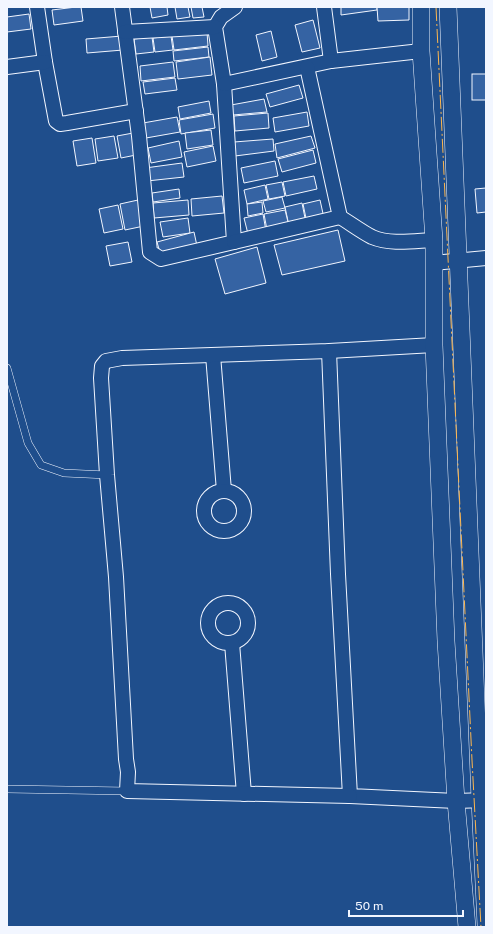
<svg xmlns="http://www.w3.org/2000/svg" width="493" height="934" font-family="'Public Sans',sans-serif">
  <style>
    .building { fill: #3563a3; stroke: #f2f6ff }
    .lines { fill: none; stroke-linecap: round; stroke-linejoin: round }
    .service-casing { stroke: #f2f6ff; stroke-width: 8 }
    .minor-casing { stroke: #f2f6ff; stroke-width: 16 }
    .tertiary-casing { stroke: #f2f6ff; stroke-width: 18 }
    .service { stroke: #1f4e8c; stroke-width: 7 }
    .minor { stroke: #1f4e8c; stroke-width: 14 }
    .tertiary { stroke: #1f4e8c; stroke-width: 17 }
    .power { stroke: #ffb74d; stroke-width: 1; stroke-dasharray: 14 3 2 3; stroke-linecap: butt }
  </style>
  <rect width="100%" height="100%" fill="#1f4e8c"/>
  <!-- building -->
  <g class="building">
    <polygon points="76,7 81,7 83,21 54,25 52,10"/>
    <polygon points="150,7 167,7 168,15 152,18"/>
    <polygon points="175,7 188,7 190,17 177,19"/>
    <polygon points="191,7 202,7 204,17 193,18"/>
    <polygon points="341,7 377,7 377,10 341,15"/>
    <polygon points="377,7 409,7 409,20 378,21"/>
    <polygon points="29,14 31,29 7,32 7,17"/>
    <polygon points="313,20 320,48 302,52 295,25"/>
    <polygon points="271,31 277,57 262,61 256,35"/>
    <polygon points="207,32 208,46 174,50 172,36"/>
    <polygon points="122,36 123,50 87,53 86,39"/>
    <polygon points="171,36 173,50 155,52 153,38"/>
    <polygon points="152,37 154,52 136,54 134,39"/>
    <polygon points="208,47 209,57 174,61 173,51"/>
    <polygon points="210,57 212,75 178,79 176,62"/>
    <polygon points="173,62 175,77 141,81 140,66"/>
    <rect x="472" y="74" width="14" height="26"/>
    <polygon points="175,78 177,90 145,94 143,82"/>
    <polygon points="299,85 303,98 270,107 266,94"/>
    <polygon points="264,99 267,112 233,115 231,105"/>
    <polygon points="209,101 211,113 180,119 178,107"/>
    <polygon points="307,112 309,126 275,132 273,118"/>
    <polygon points="268,113 269,128 235,131 234,116"/>
    <polygon points="213,114 215,128 181,134 179,120"/>
    <polygon points="177,117 180,132 146,138 143,123"/>
    <polygon points="211,130 213,145 187,149 185,133"/>
    <polygon points="133,133 136,155 121,158 117,136"/>
    <polygon points="114,136 118,158 98,161 95,139"/>
    <polygon points="311,136 315,148 277,158 275,144"/>
    <polygon points="92,138 96,163 77,166 73,141"/>
    <polygon points="273,139 274,151 235,156 234,142"/>
    <polygon points="179,141 182,157 151,163 148,148"/>
    <polygon points="213,146 216,161 187,167 184,152"/>
    <polygon points="313,150 316,163 282,172 278,159"/>
    <polygon points="275,161 278,176 244,183 241,168"/>
    <polygon points="182,163 184,177 147,181 145,168"/>
    <polygon points="314,176 317,189 286,196 283,182"/>
    <polygon points="282,182 285,196 269,199 266,185"/>
    <polygon points="265,185 268,199 247,204 244,190"/>
    <polygon points="486,188 486,212 477,213 475,189"/>
    <polygon points="179,189 180,198 153,202 152,193"/>
    <polygon points="222,196 224,213 192,216 191,199"/>
    <polygon points="282,197 285,208 266,212 263,201"/>
    <polygon points="138,200 144,226 125,230 120,204"/>
    <polygon points="188,200 189,215 154,218 153,203"/>
    <polygon points="320,200 324,218 307,223 303,204"/>
    <polygon points="262,202 263,213 248,216 247,204"/>
    <polygon points="302,203 306,223 289,226 285,207"/>
    <polygon points="118,205 123,229 104,233 99,209"/>
    <polygon points="285,210 289,226 267,230 264,214"/>
    <polygon points="263,214 266,231 248,234 244,218"/>
    <polygon points="188,218 190,233 163,237 160,222"/>
    <polygon points="338,230 345,261 282,275 274,245"/>
    <polygon points="194,232 197,246 161,256 157,242"/>
    <polygon points="128,242 132,262 110,266 106,246"/>
    <polygon points="257,247 266,283 225,294 215,259"/>
  </g>
  <g class="lines">
    <!-- service casing -->
    <g class="service-casing">
      <g id="service">
        <polyline points="7,368 28,443 41,465 64,473 107,475"/>
        <polyline points="7,789 127,791"/>
      </g>
    </g>
    <!-- minor casing -->
    <g class="minor-casing">
      <g id="minor">
        <polyline points="37,7 45,62 56,121 60,124 67,123 136,111"/>
        <polyline points="122,7 139,136 150,252 161,259 234,242 224,84 215,27 221,17 235,7"/>
        <polyline points="324,7 331,61 421,51"/>
        <polyline points="125,32 215,27"/>
        <polyline points="7,67 45,62"/>
        <polyline points="224,84 331,61"/>
        <path d="M340 217C350 223 362 232 372 237 391 245 413 241 434 240"/>
        <polyline points="234,242 340,217 307,67"/>
        <polyline points="433,263 486,258"/>
        <polyline points="329,351 338,574 350,796 456,801 486,800"/>
        <polyline points="213,355 224,491"/>
        <circle cx="224" cy="511" r="20"/>
        <circle cx="228" cy="623" r="20"/>
        <polyline points="232,643 244,794"/>
        <polyline points="350,796 127,791 128,772 126,759 116,577 107,475 101,378 102,366 106,361 122,358 329,351 434,345"/>
      </g>
    </g>
    <!-- tertiary casing -->
    <g class="tertiary-casing">
      <g id="tertiary">
        <polyline points="421,7 421,51 434,240 434,345 446,641 456,801 467,927"/>
        <polyline points="448,7 480,800 486,925"/>
      </g>
    </g>
    <!-- service -->
    <use href="#service" class="service"/>
    <!-- minor -->
    <use href="#minor" class="minor"/>
    <!-- tertiary -->
    <use href="#tertiary" class="tertiary"/>
    <!-- power -->
    <polyline class="power" points="436,7 472,760 481,927"/>
  </g>
  <!-- border -->
  <rect width="493" height="934" fill="none" stroke="#f2f6ff" stroke-width="16"/>
  <!-- scale -->
  <path d="M349 910v6h114v-6" fill="none" stroke="#f2f6ff" stroke-width="2"/>
  <text x="355" y="910" font-size="12" fill="#f2f6ff" stroke="#1f4e8c" stroke-width="3" paint-order="stroke">50 m</text>
</svg>
